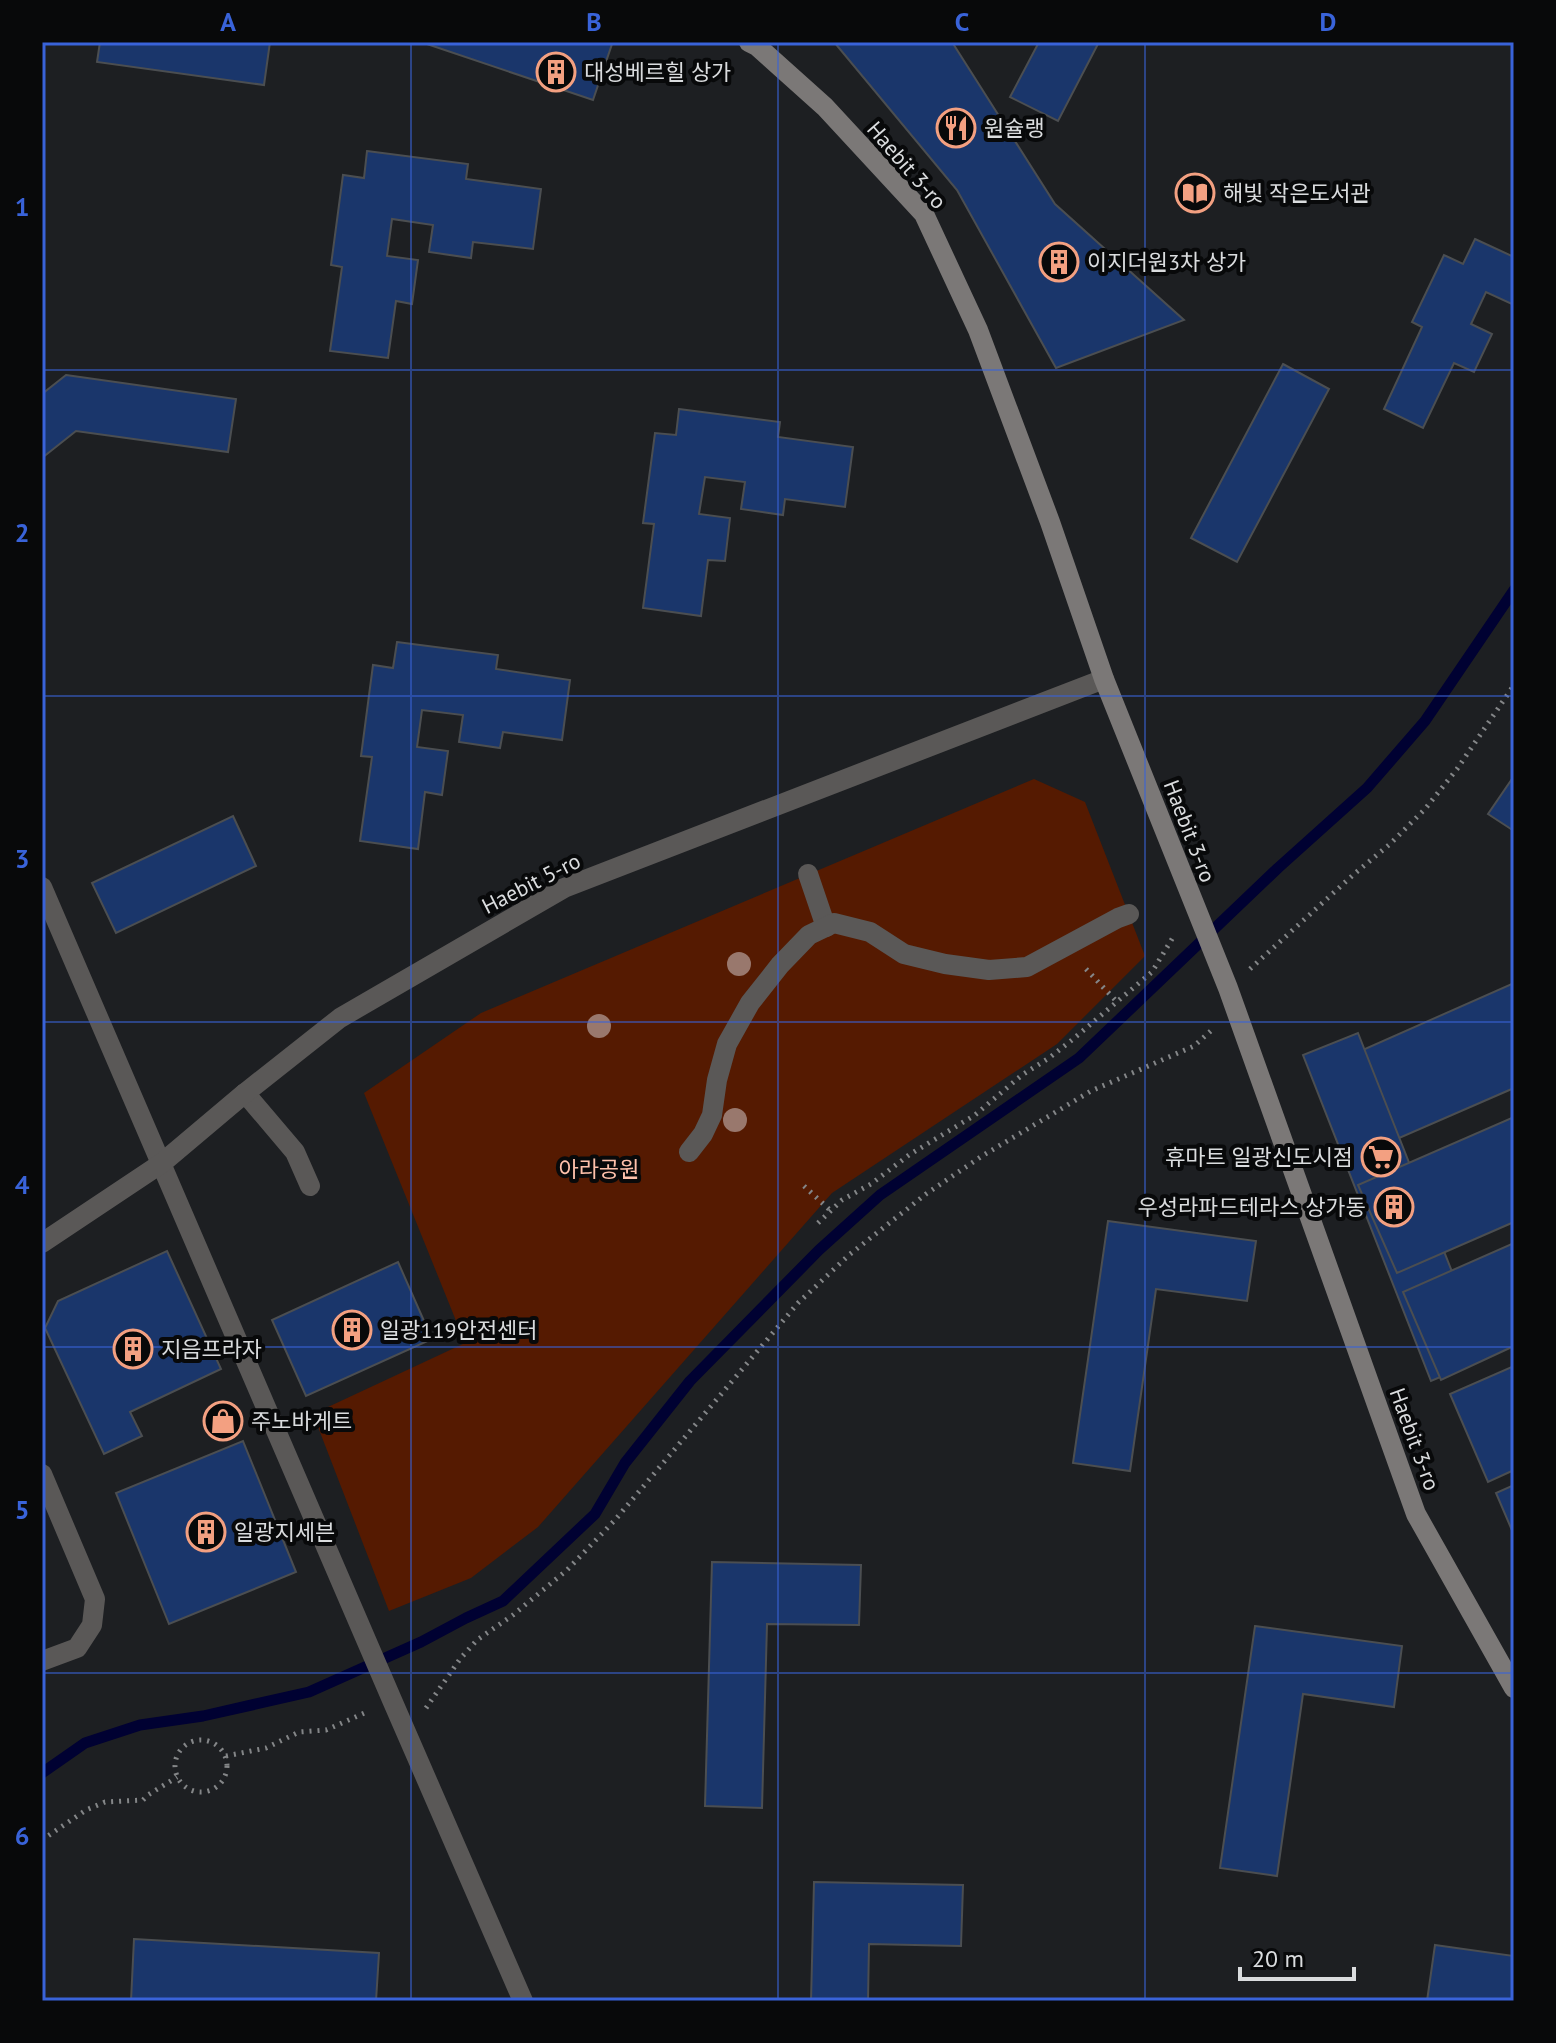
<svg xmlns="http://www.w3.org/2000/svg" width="1556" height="2043" font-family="'PT Sans','Noto Sans KR',sans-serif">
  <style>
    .green { fill: #551a01 }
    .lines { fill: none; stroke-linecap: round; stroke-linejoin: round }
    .stream { stroke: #000132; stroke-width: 11 }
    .building { fill: #1a366b; stroke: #4b4e51; stroke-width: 2 }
    .path { stroke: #848688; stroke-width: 5; stroke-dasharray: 2 6; stroke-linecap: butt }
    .lane { stroke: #5a5857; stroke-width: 20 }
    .street { stroke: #5a5857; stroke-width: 20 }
    .secondary { stroke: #7b7877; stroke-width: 20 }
    .tree { fill: #99786d }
    .grid { fill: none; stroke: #3963d9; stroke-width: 2; stroke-opacity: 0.55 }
    .labels { text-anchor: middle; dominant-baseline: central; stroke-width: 8; stroke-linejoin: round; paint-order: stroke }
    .poi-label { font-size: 22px; fill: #dadcde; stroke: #08090a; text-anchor: start }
    .street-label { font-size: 22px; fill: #dadcde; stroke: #08090a }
    .park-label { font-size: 22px; fill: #fec1ab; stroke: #08090a }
    .neatline { fill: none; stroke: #3963d9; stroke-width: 3 }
    .grid-label { font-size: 26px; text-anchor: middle; font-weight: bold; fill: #3963d9 }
  </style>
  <rect width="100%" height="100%" fill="#1d1f22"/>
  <!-- green -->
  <polygon class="green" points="1034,779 1085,802 1145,956 1057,1044 832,1193 538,1527 471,1578 389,1611 313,1414 465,1343 364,1093 481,1013"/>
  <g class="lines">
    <!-- stream -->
    <polyline class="stream" points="42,1773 85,1743 140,1725 203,1716 309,1692 421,1642 466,1618 503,1601 595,1514 625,1463 690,1381 819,1250 880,1195 1079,1058 1278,868 1367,788 1425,721 1514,590"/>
  </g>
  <!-- building -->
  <g class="building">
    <polygon points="100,42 270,42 264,85 97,62"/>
    <polygon points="421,42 607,42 612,44 593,100"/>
    <polygon points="834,42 952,42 1055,204 1184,320 1056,368 957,190"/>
    <polygon points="1039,42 1099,42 1058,121 1010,97"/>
    <polygon points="367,151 468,164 466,179 541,189 533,249 473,242 471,258 429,252 433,225 392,219 387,256 418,260 412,304 396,301 388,358 330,351 342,267 331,265 343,175 364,178"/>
    <polygon points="1475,239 1514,257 1514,305 1486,292 1471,324 1492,334 1474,372 1454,363 1423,428 1384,409 1422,327 1412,322 1444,255 1463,264"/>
    <polygon points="1283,364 1329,389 1237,562 1191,538"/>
    <polygon points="66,375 236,399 228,452 76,431 42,458 42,394"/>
    <polygon points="679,409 780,422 778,437 853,447 845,507 785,499 783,515 741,509 745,482 705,477 699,514 730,518 725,561 708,560 701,616 643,608 654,524 643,523 655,433 676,435"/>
    <polygon points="397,642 498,655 496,669 570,680 562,740 503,732 500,748 459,742 463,715 422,710 417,747 448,751 442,795 425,792 418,849 360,841 372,757 361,756 373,665 393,668"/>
    <polygon points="1514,776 1514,831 1488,814"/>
    <polygon points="233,816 256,866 116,933 92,883"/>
    <polygon points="1514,983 1514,1088 1351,1159 1313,1072"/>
    <polygon points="1358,1033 1486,1358 1431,1381 1303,1055"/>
    <polygon points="1514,1117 1514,1222 1397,1273 1358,1185"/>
    <polygon points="1108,1221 1256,1241 1247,1301 1156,1289 1130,1471 1073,1463"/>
    <polygon points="1514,1243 1514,1346 1441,1380 1403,1292"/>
    <polygon points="167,1251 221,1369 130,1412 142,1436 104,1454 45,1328 58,1301"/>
    <polygon points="398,1262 432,1339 306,1396 272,1320"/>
    <polygon points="1514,1366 1514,1470 1488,1482 1450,1394"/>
    <polygon points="243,1441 296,1572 169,1624 116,1493"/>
    <polygon points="1514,1485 1514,1535 1496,1493"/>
    <polygon points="712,1562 861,1565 859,1625 767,1624 762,1808 705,1806"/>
    <polygon points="1255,1626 1402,1646 1394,1707 1303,1694 1277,1876 1220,1868"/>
    <polygon points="814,1882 963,1885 961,1946 869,1944 868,2001 811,2001"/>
    <polygon points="134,1939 379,1953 376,2001 224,2001 191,1999 191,2001 131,2001"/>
    <polygon points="1435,1945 1514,1956 1514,2001 1427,2001"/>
  </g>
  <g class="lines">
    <!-- path -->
    <g class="path">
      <polyline points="1086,969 1118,1003"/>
      <polyline points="1250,969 1353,875 1390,844 1425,809 1457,769 1514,685"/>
      <polyline points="804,1186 831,1211"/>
      <polyline points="818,1223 842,1200 871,1184 909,1155 975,1115 1022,1075 1049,1058 1072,1040 1152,972 1175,934"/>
      <polyline points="426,1708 460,1659 477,1640 513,1615 567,1570 615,1520 798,1303 849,1255 926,1194 982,1156 1091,1091 1194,1046 1214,1028"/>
      <circle cx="201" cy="1766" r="26"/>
      <polyline points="226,1756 266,1748 299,1732 326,1730 369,1711"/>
      <polyline points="42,1840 86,1810 105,1802 143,1800 148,1795 177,1777"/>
    </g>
    <!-- lane -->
    <polyline class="lane" points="245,1093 295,1152 310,1186"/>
    <!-- street -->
    <g class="street">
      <polyline points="808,874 826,927"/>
      <polyline points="42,887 392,1700 523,2001"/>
      <polyline points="689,1152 703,1134 712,1115 717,1080 727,1044 750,1003 780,965 809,935 834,923 870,932 904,954 945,964 989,970 1027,967 1118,918 1129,914"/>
      <polyline points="42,1243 162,1163 245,1093 340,1018 564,888 1104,679"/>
      <polyline points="42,1474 95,1599 92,1625 77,1648 42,1661"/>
    </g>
    <!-- secondary -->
    <polyline class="secondary" points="749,42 757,46 825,107 924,214 978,330 1050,522 1104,679 1228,988 1416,1514 1514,1688"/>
  </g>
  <!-- trees -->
  <g class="tree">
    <circle cx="739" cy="964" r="12"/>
    <circle cx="599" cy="1026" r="12"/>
    <circle cx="735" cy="1120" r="12"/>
  </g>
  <!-- grid -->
  <path class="grid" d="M411 42V2001M778 42V2001M1145 42V2001M42 370H1514M42 696H1514M42 1022H1514M42 1347H1514M42 1673H1514"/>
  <!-- icons -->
  <defs>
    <g id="building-ring" transform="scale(2)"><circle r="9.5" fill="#08090a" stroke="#f3a081" stroke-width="1.5"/><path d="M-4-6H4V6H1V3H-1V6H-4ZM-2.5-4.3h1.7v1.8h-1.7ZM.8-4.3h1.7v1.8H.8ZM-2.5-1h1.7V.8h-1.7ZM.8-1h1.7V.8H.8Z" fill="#f3a081"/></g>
    <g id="restaurant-ring" transform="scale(2)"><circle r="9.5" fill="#08090a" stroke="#f3a081" stroke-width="1.5"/><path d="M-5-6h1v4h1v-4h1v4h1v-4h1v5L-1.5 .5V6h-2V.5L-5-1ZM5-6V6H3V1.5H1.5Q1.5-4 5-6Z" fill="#f3a081"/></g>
    <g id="library-ring" transform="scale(2)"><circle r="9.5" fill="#08090a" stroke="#f3a081" stroke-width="1.5"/><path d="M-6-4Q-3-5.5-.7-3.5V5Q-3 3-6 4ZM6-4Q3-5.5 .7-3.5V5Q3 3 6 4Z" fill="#f3a081"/></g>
    <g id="supermarket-ring" transform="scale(2)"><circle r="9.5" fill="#08090a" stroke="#f3a081" stroke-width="1.5"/><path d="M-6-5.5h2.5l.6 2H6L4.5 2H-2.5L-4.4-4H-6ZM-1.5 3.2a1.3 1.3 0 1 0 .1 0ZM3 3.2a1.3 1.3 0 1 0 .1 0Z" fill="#f3a081"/></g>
    <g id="shop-ring" transform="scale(2)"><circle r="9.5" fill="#08090a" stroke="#f3a081" stroke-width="1.5"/><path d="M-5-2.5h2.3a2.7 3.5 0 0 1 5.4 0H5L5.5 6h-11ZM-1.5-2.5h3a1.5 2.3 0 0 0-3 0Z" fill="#f3a081"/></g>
  </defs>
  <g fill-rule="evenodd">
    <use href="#building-ring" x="556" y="72"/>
    <use href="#restaurant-ring" x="956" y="128"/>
    <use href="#library-ring" x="1195" y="193"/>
    <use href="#building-ring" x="1059" y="262"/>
    <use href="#supermarket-ring" x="1381" y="1157"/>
    <use href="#building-ring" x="1394" y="1207"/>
    <use href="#building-ring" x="352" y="1330"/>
    <use href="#building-ring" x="133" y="1349"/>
    <use href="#shop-ring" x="223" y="1421"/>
    <use href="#building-ring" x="206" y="1532"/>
  </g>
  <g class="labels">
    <!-- poi labels -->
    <g class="poi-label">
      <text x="584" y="72">대성베르힐 상가</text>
      <text x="984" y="128">원슐랭</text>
      <text x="1223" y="193">해빛 작은도서관</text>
      <text x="1087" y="262">이지더원3차 상가</text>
      <text x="1353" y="1157" text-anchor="end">휴마트 일광신도시점</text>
      <text x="1366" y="1207" text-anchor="end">우성라파드테라스 상가동</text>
      <text x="380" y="1330">일광119안전센터</text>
      <text x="161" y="1349">지음프라자</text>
      <text x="251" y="1421">주노바게트</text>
      <text x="234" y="1532">일광지세븐</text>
    </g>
    <!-- street labels -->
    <g class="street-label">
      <text transform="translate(907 165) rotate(49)">Haebit 3-ro</text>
      <text transform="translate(1190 831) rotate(69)">Haebit 3-ro</text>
      <text transform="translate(531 883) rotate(-27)">Haebit 5-ro</text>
      <text transform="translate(1415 1439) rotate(70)">Haebit 3-ro</text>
    </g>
    <!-- park labels -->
    <g class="park-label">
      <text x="599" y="1169">아라공원</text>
    </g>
  </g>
  <!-- border -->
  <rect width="1556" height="2043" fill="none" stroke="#08090a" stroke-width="88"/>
  <!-- scale -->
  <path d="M1240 1967v12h114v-12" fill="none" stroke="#dadcde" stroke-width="4"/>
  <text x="1252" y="1967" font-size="24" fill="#dadcde" stroke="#08090a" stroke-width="6" paint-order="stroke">20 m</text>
  <rect x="44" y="44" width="1468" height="1955" class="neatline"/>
  <g class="grid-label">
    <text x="228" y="31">A</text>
    <text x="594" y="31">B</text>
    <text x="962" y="31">C</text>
    <text x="1328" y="31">D</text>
    <text x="22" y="216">1</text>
    <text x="22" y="542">2</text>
    <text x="22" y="868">3</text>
    <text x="22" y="1194">4</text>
    <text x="22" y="1519">5</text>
    <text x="22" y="1845">6</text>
  </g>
</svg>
